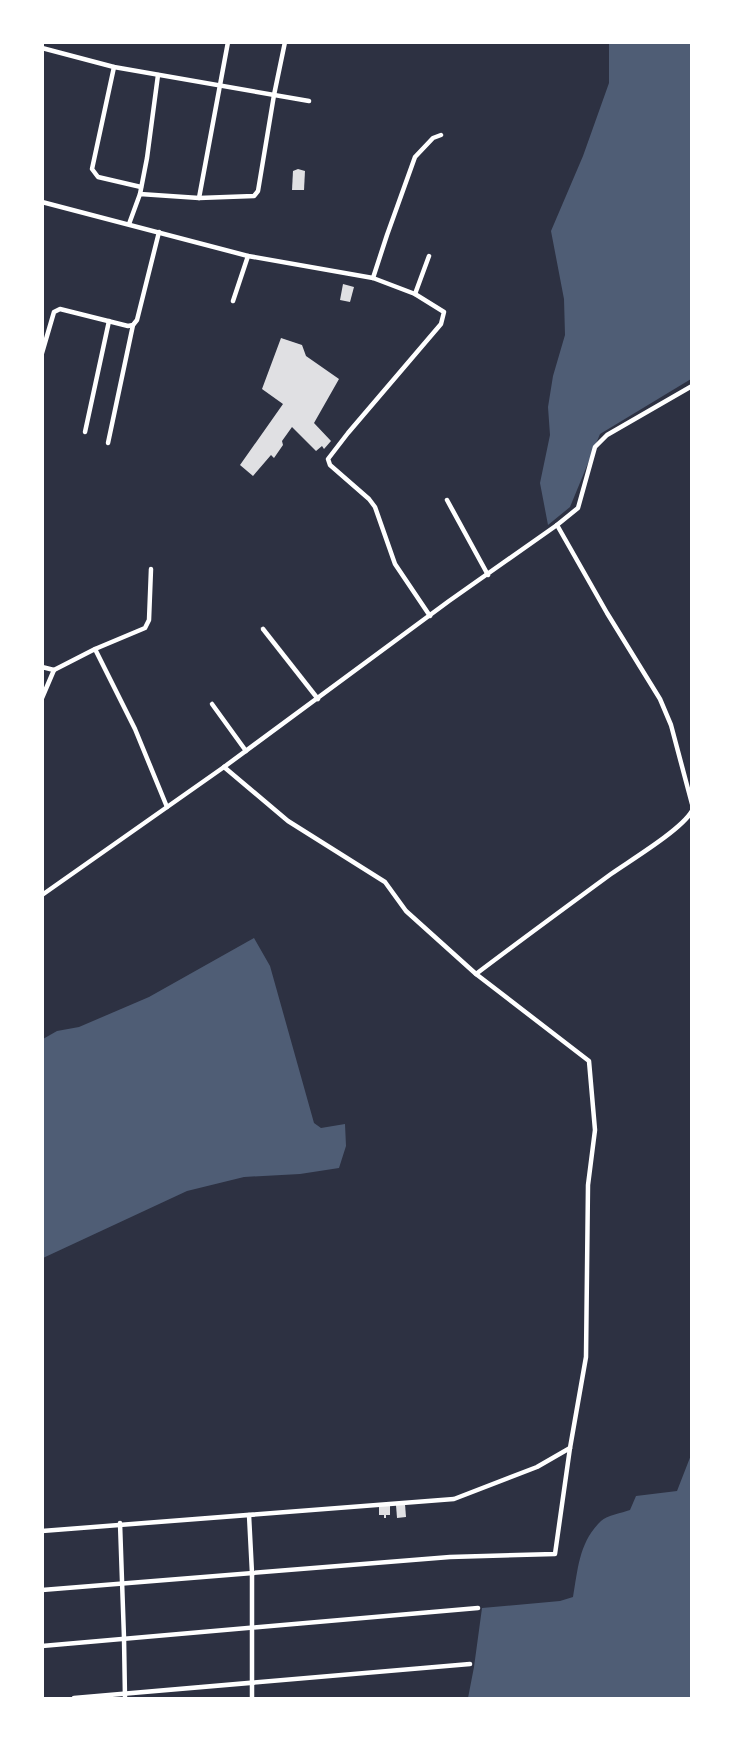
<svg xmlns="http://www.w3.org/2000/svg" width="734" height="1741" font-family="Ubuntu,sans-serif">
  <style>
    .water { fill: #4f5d75 }
    .building { fill: #e0e0e3 }
    .lines { fill: none; stroke-linecap: round; stroke-linejoin: round }
    .minor { stroke: #fff; stroke-width: 4.5 }
  </style>
  <rect width="100%" height="100%" fill="#2d3142"/>
  <!-- water -->
  <g class="water">
    <polygon points="609,42 691,43 691,379 600,434 570,507 548,525 540,483 550,435 548,407 553,376 565,335 564,299 551,231 583,156 609,83"/>
    <polygon points="254,938 270,966 314,1123 321,1128 345,1124 346,1146 339,1168 300,1174 244,1177 187,1191 43,1258 43,1039 57,1031 79,1027 149,997"/>
    <path d="M691 1455V1698H468L474 1667 482 1608 560 1601 573 1597C578 1569 579 1542 601 1521 607 1515 622 1513 630 1510L636 1496 677 1491Z"/>
  </g>
  <!-- building -->
  <g class="building">
    <polygon points="298,169 305,171 304,190 292,190 293,171"/>
    <polygon points="343,284 354,287 350,302 340,300"/>
    <polygon points="281,338 302,345 306,356 339,379 314,423 331,441 324,449 322,446 316,451 292,427 282,441 283,445 274,458 271,455 253,476 240,465 283,404 262,389"/>
    <polygon points="405,1504 406,1517 397,1518 396,1505"/>
    <polygon points="390,1505 390,1515 386,1515 386,1518 384,1518 384,1515 379,1515 379,1506"/>
  </g>
  <g class="lines">
    <!-- minor -->
    <g class="minor">
      <polyline points="42,48 114,67 309,101"/>
      <polyline points="114,67 92,169 98,177 141,187"/>
      <polyline points="140,194 147,158 158,75"/>
      <polyline points="199,198 228,42"/>
      <polyline points="42,202 248,256 373,278 415,294 444,312 441,324 348,433 328,459 330,465 369,499 375,507 395,564 430,616"/>
      <polyline points="129,224 140,194 199,198 254,196 258,191 274,95 285,42"/>
      <polyline points="373,278 387,235 415,157 433,138 441,135"/>
      <polyline points="415,294 429,256"/>
      <polyline points="233,301 248,256"/>
      <polyline points="42,353 54,312 60,309 128,326 133,325 137,320 159,232"/>
      <polyline points="85,432 109,321"/>
      <polyline points="108,443 133,325"/>
      <polyline points="447,500 488,575"/>
      <polyline points="557,525 607,613 660,699 671,725 692,804"/>
      <polyline points="263,629 318,699"/>
      <polyline points="95,649 145,628 149,620 151,569"/>
      <polyline points="42,667 54,670 95,649 135,729 167,807"/>
      <polyline points="42,698 54,670"/>
      <polyline points="212,704 246,751"/>
      <polyline points="42,895 224,767 449,601 557,525 578,508 595,447 607,435 692,386"/>
      <path d="M476 974C521 940 566 907 611 874 631 860 681 830 692 811"/>
      <polyline points="249,1515 252,1573 252,1698"/>
      <polyline points="120,1523 124,1638 125,1698"/>
      <polyline points="42,1531 454,1499 537,1467 570,1448"/>
      <polyline points="42,1590 450,1557 555,1554 570,1448 586,1357 588,1185 595,1130 589,1061 476,974 406,911 385,882 288,821 224,767"/>
      <polyline points="42,1646 478,1608"/>
      <polyline points="74,1698 470,1664"/>
    </g>
  </g>
  <!-- border -->
  <rect width="734" height="1741" fill="none" stroke="#ffffff" stroke-width="88"/>
</svg>
